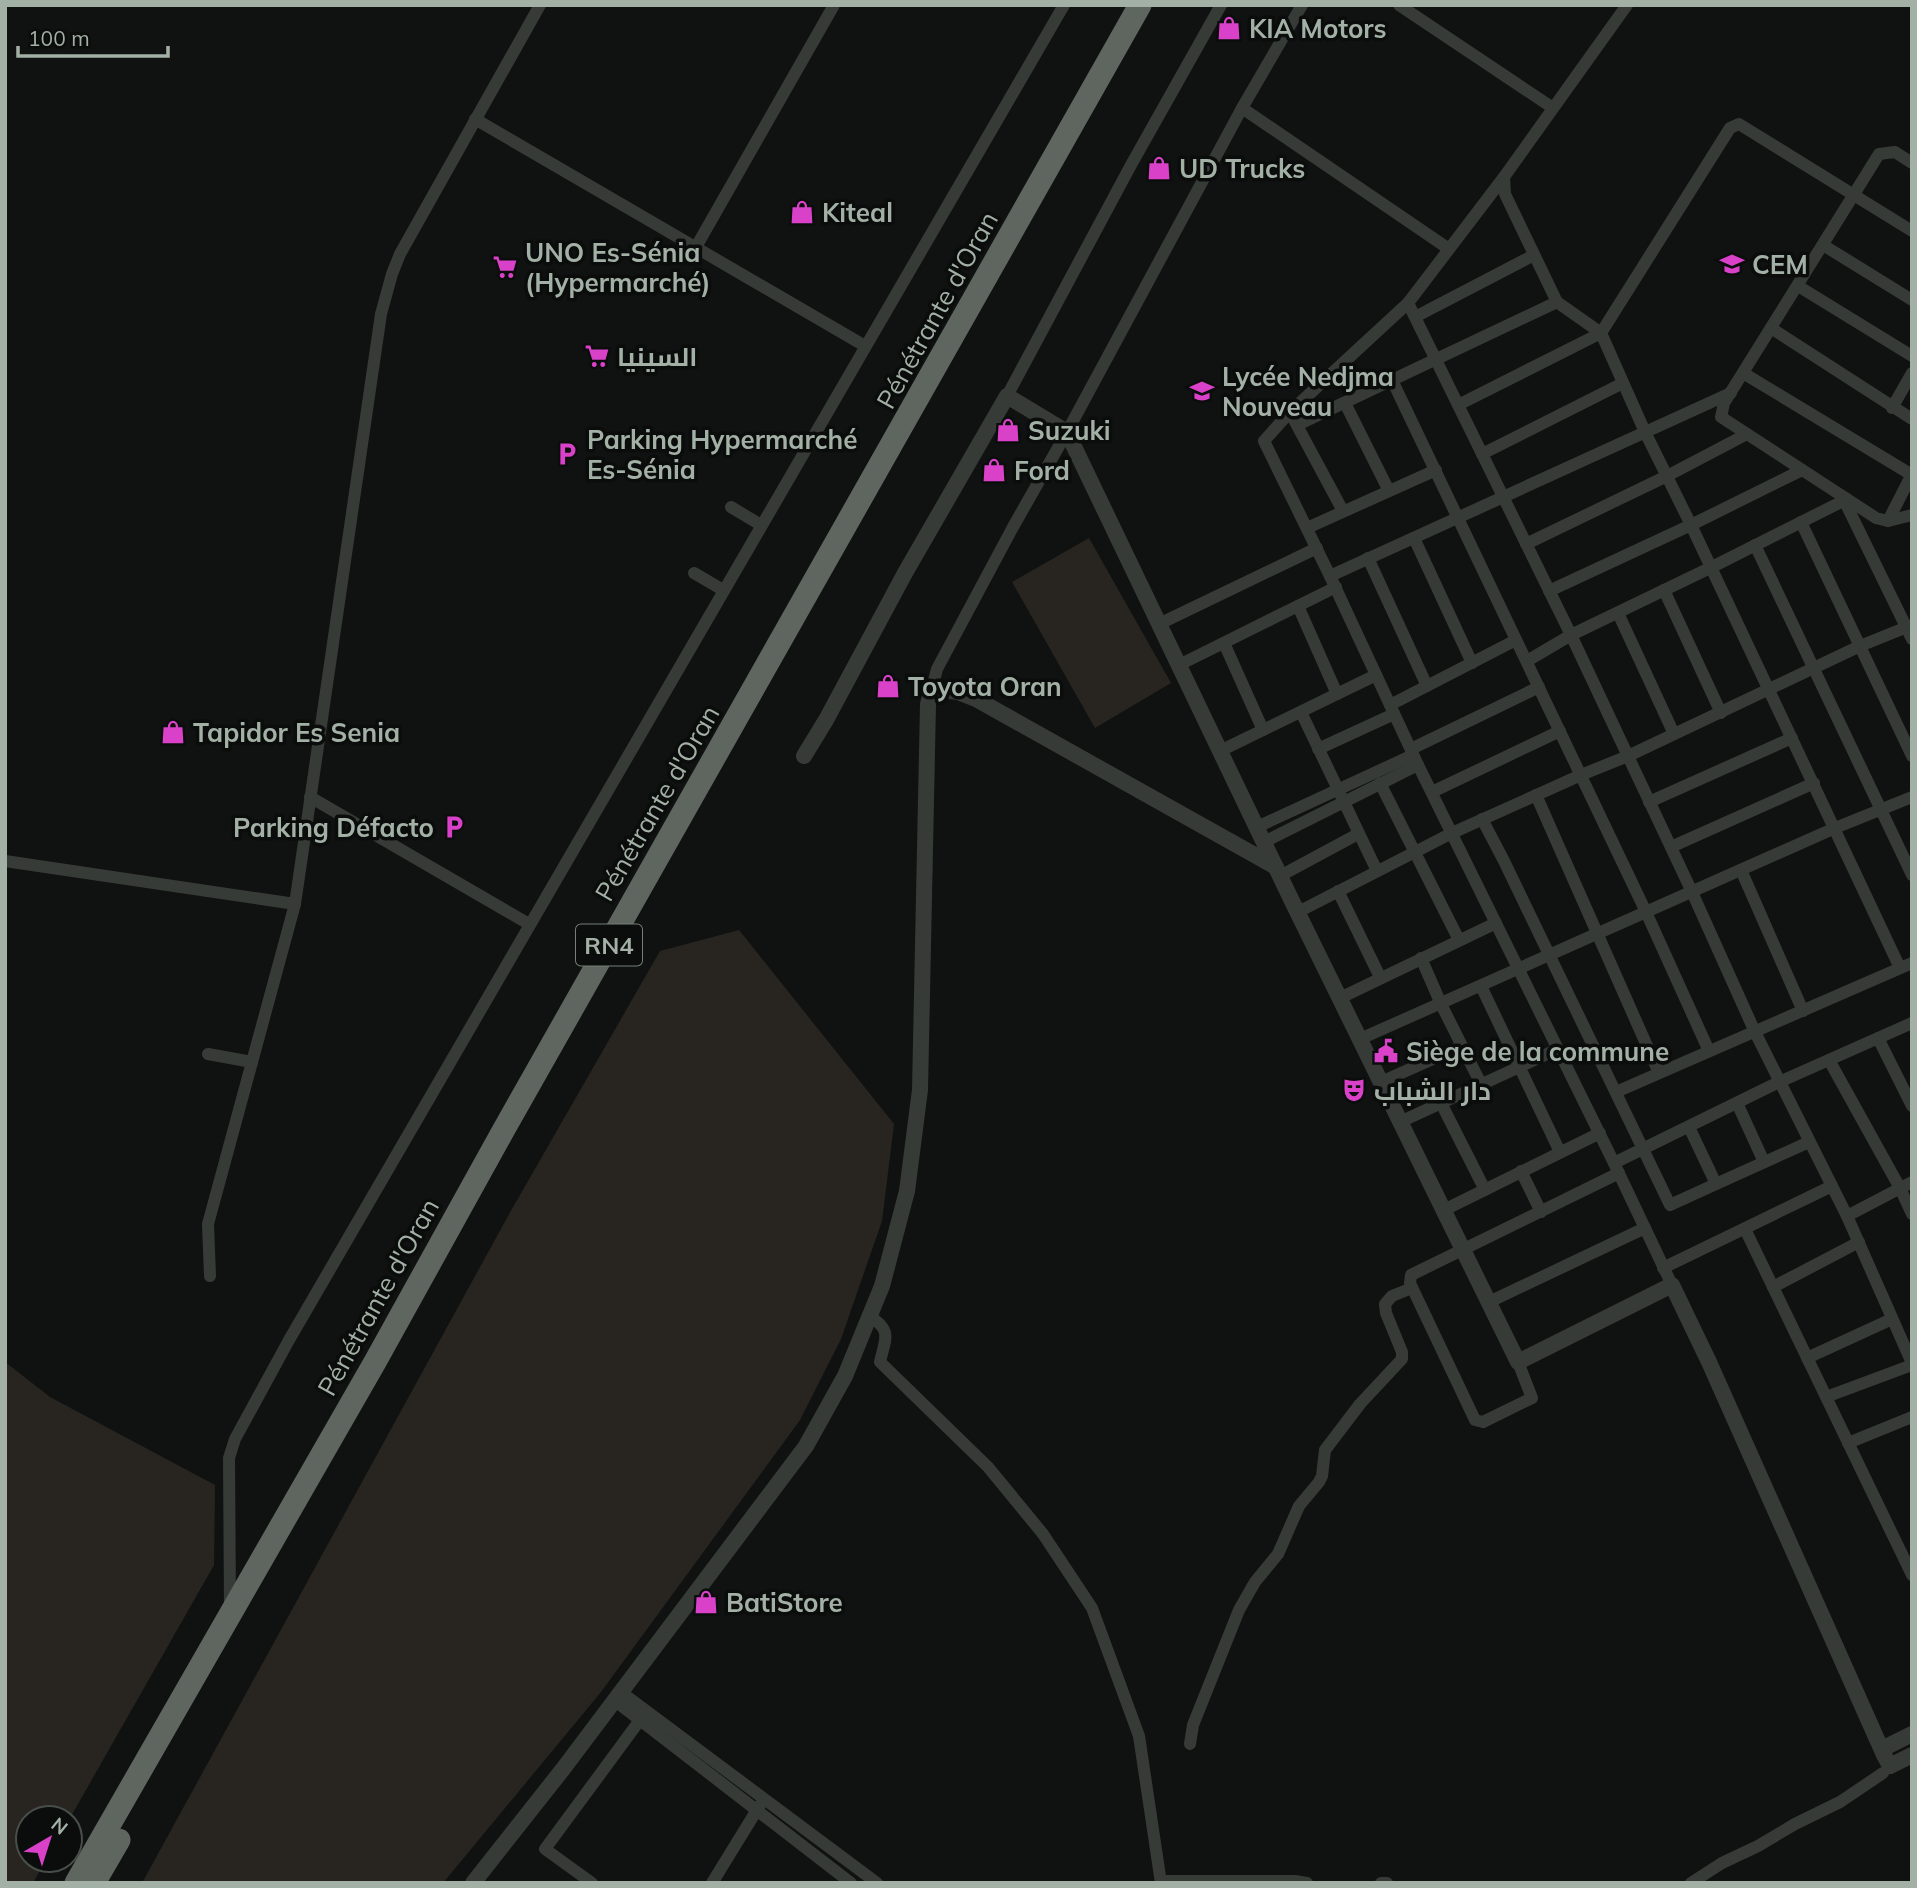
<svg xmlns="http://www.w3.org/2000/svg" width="1917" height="1888" font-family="Mulish,Cairo,sans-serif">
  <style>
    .green { fill: #282521 }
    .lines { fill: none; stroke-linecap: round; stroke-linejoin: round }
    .minor { stroke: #373b38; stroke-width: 12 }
    .tertiary { stroke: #373b38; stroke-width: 16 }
    .motorway { stroke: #5f6660; stroke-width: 23 }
    .labels { text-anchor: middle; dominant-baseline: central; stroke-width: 7; stroke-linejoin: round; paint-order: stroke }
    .shield { fill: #0b0c0c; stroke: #757f77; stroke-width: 2 }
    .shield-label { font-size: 24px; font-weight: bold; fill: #a3b0a5 }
    .poi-label { font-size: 26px; font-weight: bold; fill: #a3b0a5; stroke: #0b0c0c; text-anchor: start }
    .street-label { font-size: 26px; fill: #a3b0a5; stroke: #0b0c0c }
  </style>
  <rect width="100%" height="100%" fill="#101211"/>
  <!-- green -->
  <g class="green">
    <polygon points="1089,538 1171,683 1095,728 1012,582"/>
    <polygon points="739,930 894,1124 882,1221 841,1339 800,1420 601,1692 443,1883 142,1883 508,1216 660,951"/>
    <polygon points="5,1362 50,1397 215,1485 214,1565 70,1818 28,1818 28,1860 46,1860 33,1883 5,1883"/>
  </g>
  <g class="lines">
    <!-- minor -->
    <g class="minor">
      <polyline points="1399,5 1553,108"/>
      <polyline points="1627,5 1504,177 1408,303 1290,412 1264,441 1330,576 1418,765 1614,1163 1672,1285"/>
      <polyline points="1242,108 1449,249"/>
      <polyline points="475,119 865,346"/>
      <polyline points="1912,163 1895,152 1879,154 1724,403 1721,417 1876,518 1888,521 1912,515"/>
      <polyline points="1504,177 1505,194 1557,302 1601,333 1645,432 1691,525 1900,968"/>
      <polyline points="1823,245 1912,300"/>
      <polyline points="696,247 834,5"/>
      <polyline points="1798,286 1912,356"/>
      <polyline points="1408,303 1571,635 1692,892 1755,1032 1847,1216 1912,1363"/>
      <polyline points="1415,317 1534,255"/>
      <polyline points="1771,328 1912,419"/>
      <polyline points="1743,373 1912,475"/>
      <polyline points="1392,380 1646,912 1709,1051"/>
      <polyline points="1007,396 1131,165 1221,5"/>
      <polyline points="1345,403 1389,491"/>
      <polyline points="1458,405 1601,333 1730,128 1739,124 1912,231"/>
      <polyline points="1892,408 1912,373"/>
      <polyline points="1293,418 1343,511"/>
      <polyline points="1297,425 1557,302"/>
      <polyline points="1482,454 1623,383"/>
      <polyline points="1844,500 1912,639"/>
      <polyline points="731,507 761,525"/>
      <polyline points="1888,521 1912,474"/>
      <polyline points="1801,522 1912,756"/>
      <polyline points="1307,528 1436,470"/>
      <polyline points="1414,538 1472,663"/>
      <polyline points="1526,544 1667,476 1747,434"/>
      <polyline points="1755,545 1912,875"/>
      <polyline points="1368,558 1427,686"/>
      <polyline points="694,573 723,590"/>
      <polyline points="1330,576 1731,393"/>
      <polyline points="1664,590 1721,713"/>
      <polyline points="1549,591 1691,525 1802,470"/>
      <polyline points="1298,606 1337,694"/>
      <polyline points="1618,613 1674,734"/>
      <polyline points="1159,624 1317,548"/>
      <polyline points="1224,643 1263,730"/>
      <polyline points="1527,661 1571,635 1712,567 1847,499"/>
      <polyline points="1179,665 1336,587"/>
      <polyline points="932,689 937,669 1013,527 1067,432 1242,108 1302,5"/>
      <polyline points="1390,705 1516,640"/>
      <polyline points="1301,712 1377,871"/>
      <polyline points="1318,749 1394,714"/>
      <polyline points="1411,749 1539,687"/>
      <polyline points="1220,751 1376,675"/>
      <polyline points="1380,783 1459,940"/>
      <polyline points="1432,792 1560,731"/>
      <polyline points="1536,795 1659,1073"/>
      <polyline points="310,797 529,924"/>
      <polyline points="1649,802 1792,738"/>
      <polyline points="1482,819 1504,861 1670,1205 1716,1184"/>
      <polyline points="1257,827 1413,755"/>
      <polyline points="1264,842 1418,765"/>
      <polyline points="1671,847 1814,783"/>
      <polyline points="5,861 295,904"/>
      <polyline points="1741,870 1803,1011"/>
      <polyline points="1280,876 1358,834"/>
      <polyline points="1338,891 1380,977"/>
      <polyline points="1298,912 1452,833 1581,775 1628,756 1860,646 1912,625"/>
      <polyline points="1421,958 1441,1004 1481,1084"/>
      <polyline points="1481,986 1560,1152"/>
      <polyline points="1340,998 1496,923"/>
      <polyline points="1878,1038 1912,1106"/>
      <polyline points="1360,1039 1835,828 1912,797"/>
      <polyline points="208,1054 252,1062"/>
      <polyline points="1829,1060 1900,1188 1912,1214"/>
      <polyline points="1381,1082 1462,1046"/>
      <polyline points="1616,1092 1912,963"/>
      <polyline points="1441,1103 1485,1190"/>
      <polyline points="1737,1103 1764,1162"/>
      <polyline points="1400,1122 1558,1049"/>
      <polyline points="1689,1127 1716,1184 1809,1142"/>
      <polyline points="1614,1163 1779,1082 1912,1023"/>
      <polyline points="1521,1171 1541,1212"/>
      <polyline points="1444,1210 1600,1133"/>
      <polyline points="1847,1216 1912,1182"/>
      <polyline points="1745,1229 1912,1575"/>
      <polyline points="1663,1268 1832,1186"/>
      <polyline points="210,1276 208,1224 295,904 381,314 392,274 400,254 540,5"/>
      <polyline points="1773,1287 1859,1242"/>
      <polyline points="1489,1302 1645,1228"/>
      <path d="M869 1316C893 1330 885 1339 880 1362L988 1467 1043 1534 1092 1608 1139 1736 1161 1883"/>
      <polyline points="1807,1358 1892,1319"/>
      <polyline points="1518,1362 1532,1398 1483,1422 1475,1420 1410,1283 1411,1275 1619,1173"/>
      <polyline points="1826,1397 1912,1365"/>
      <polyline points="1848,1443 1912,1417"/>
      <polyline points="230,1608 229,1458 235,1439 289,1340 1064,5"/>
      <polyline points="621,1692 877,1883"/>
      <polyline points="614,1700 851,1883"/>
      <polyline points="1190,1744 1193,1725 1239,1610 1255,1582 1278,1554 1299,1506 1319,1482 1322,1476 1325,1450 1360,1404 1402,1359 1402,1352 1386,1313 1385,1304 1392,1296 1412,1288"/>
      <polyline points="1161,1881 1295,1881 1307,1883"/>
      <polyline points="592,1883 545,1849 640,1720"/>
      <polyline points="712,1883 760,1805"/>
      <polyline points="1381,1883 1387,1883"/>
      <polyline points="1691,1883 1722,1863 1758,1846 1795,1824 1840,1802 1883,1773"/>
    </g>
    <!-- tertiary -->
    <g class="tertiary">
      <polyline points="804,756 826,720 905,573 1007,396 1067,432 1290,897 1518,1362 1672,1285 1709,1362 1884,1755 1890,1766 1912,1755"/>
      <polyline points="1882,1749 1912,1734"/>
      <polyline points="473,1883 563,1769 806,1446 845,1376 882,1286 907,1191 920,1090 928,704 932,689 958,692 976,699 1276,867"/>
    </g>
    <!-- motorway -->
    <g class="motorway">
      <polyline points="76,1883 375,1362 503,1131 1140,5"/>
      <polyline points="94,1883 119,1840"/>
    </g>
  </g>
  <!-- icons -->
  <defs>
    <g id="shop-bare" transform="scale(1.89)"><path d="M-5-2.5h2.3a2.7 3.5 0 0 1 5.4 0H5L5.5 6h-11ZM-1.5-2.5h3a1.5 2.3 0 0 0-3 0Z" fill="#d941c8" stroke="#0b0c0c" stroke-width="2.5" paint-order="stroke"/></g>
    <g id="school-bare" transform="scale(1.89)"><path d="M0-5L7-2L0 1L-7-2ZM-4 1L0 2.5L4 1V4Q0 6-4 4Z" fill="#d941c8" stroke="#0b0c0c" stroke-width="2.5" paint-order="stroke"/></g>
    <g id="supermarket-bare" transform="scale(1.89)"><path d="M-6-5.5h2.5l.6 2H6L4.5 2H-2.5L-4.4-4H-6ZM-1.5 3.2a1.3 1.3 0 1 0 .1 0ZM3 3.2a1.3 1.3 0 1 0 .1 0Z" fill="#d941c8" stroke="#0b0c0c" stroke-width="2.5" paint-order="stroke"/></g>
    <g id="parking-bare" transform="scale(1.89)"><path d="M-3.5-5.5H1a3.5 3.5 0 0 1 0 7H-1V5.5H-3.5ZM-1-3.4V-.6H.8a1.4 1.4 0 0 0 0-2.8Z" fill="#d941c8" stroke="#0b0c0c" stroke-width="2.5" paint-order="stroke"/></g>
    <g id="civic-bare" transform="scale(1.89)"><path d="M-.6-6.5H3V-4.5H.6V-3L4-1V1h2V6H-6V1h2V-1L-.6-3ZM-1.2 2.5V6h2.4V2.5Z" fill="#d941c8" stroke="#0b0c0c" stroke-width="2.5" paint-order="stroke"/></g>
    <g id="theatre-bare" transform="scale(1.89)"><path d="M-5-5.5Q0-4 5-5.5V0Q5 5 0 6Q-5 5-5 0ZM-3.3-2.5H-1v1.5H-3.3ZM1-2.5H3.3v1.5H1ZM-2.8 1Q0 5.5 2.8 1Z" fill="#d941c8" stroke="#0b0c0c" stroke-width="2.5" paint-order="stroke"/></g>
  </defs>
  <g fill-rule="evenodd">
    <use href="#shop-bare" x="1229" y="28"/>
    <use href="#shop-bare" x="1159" y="168"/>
    <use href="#shop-bare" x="802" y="212"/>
    <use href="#school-bare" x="1732" y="264"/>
    <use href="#supermarket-bare" x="505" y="267"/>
    <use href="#supermarket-bare" x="597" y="356"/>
    <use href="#school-bare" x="1202" y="391"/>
    <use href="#shop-bare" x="1008" y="430"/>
    <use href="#parking-bare" x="567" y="454"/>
    <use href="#shop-bare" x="994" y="470"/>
    <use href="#shop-bare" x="888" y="686"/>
    <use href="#shop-bare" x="173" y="732"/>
    <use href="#parking-bare" x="454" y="827"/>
    <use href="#civic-bare" x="1386" y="1051"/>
    <use href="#theatre-bare" x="1354" y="1090"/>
    <use href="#shop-bare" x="706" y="1602"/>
  </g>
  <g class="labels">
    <!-- shield labels -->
    <rect class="shield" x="576" y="924.5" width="66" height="41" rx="5"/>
    <g class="shield-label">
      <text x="609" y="945">RN4</text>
    </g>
    <!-- poi labels -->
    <g class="poi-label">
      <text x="1249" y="28">KIA Motors</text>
      <text x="1179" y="168">UD Trucks</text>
      <text x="822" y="212">Kiteal</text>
      <text x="525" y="252">UNO Es-Sénia<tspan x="525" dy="30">(Hypermarché)</tspan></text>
      <text x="1752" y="264">CEM</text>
      <text x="617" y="356">السينيا</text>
      <text x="1222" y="376">Lycée Nedjma<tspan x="1222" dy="30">Nouveau</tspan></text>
      <text x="1028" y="430">Suzuki</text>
      <text x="587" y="439">Parking Hypermarché<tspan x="587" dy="30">Es-Sénia</tspan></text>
      <text x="1014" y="470">Ford</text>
      <text x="908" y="686">Toyota Oran</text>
      <text x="193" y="732">Tapidor Es Senia</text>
      <text x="434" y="827" text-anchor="end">Parking Défacto</text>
      <text x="1406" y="1051">Siège de la commune</text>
      <text x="1374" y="1090">دار الشباب</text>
      <text x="726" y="1602">BatiStore</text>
    </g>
    <!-- street labels -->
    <g class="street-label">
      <text transform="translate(937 310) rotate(-61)">Pénétrante d'Oran</text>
      <text transform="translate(657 803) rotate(-60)">Pénétrante d'Oran</text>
      <text transform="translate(378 1297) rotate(-61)">Pénétrante d'Oran</text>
    </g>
  </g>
  <!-- border -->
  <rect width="1917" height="1888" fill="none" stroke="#a3b0a5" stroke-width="14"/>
  <!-- north arrow -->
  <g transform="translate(49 1839) rotate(39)"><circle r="33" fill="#0b0c0c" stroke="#484e49" stroke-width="2"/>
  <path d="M0-5L12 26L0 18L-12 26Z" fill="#d941c8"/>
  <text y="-10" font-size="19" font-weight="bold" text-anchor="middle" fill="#a3b0a5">N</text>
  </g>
  <!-- scale -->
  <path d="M18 46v10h150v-10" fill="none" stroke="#a3b0a5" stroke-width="3.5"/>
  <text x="28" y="46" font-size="21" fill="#a3b0a5" stroke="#0b0c0c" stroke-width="5" paint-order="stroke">100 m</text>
</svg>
